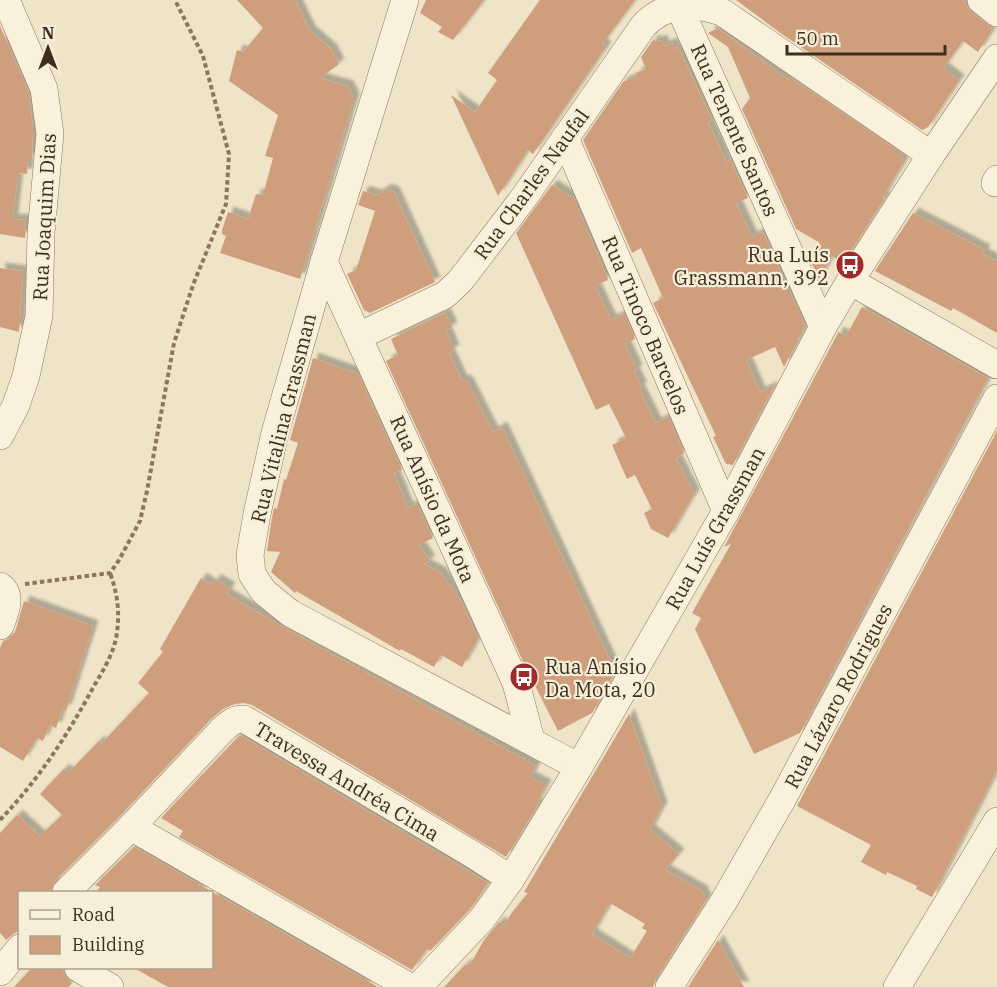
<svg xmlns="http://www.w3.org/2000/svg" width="997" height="987" font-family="'IBM Plex Serif',serif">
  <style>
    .building { fill: #cf9f7d; fill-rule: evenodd; filter: url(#shadow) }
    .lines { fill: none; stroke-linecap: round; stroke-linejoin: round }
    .minor-casing { stroke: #8d765c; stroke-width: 28 }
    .path { stroke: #8d765c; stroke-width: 4; stroke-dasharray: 4.5 3; stroke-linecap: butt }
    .minor { stroke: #faf1dc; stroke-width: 27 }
    .labels { text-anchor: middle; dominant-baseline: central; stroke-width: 4.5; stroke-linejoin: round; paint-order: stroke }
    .street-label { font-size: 20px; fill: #3d2e20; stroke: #f7eed8 }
    .poi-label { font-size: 20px; fill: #3d2e20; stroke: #f7eed8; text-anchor: end }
  </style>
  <defs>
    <filter id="shadow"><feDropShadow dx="5.5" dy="-5.5" stdDeviation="1.5" flood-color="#0004"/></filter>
  </defs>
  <rect width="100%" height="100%" fill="#f0e4c8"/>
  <!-- building -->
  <g class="building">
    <polygon points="237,0 295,0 310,31 331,49 339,64 320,78 348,86 354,99 300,279 220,253 226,236 222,234 222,230 228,212 248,219 256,194 263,195 273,158 265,156 278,115 229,81 237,50 243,52 263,28"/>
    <polygon points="426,0 484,0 453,40 438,32 442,27 420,13"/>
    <polygon points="540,0 635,0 602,44 606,47 533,154 528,150 498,196 451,95 475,112 497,80 488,73"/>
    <polygon points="736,0 963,0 971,12 991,27 992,30 978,52 963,41 943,68 959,80 928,127 922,130 779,32"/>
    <polygon points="0,26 29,93 33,129 32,159 28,159 27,174 18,173 13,219 26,220 25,238 0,234"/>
    <polygon points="718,28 788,80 790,77 901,153 903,163 883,197 885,198 843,263 832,256 819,279 810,260 820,243 796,229 742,109 750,98 728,47 708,33"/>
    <polygon points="654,39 655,42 662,40 664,46 672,43 675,49 678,47 712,120 708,122 727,164 730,159 748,198 736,203 752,237 763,232 805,326 784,367 775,347 746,360 760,392 774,386 733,465 726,464 713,437 716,436 653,303 663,298 641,248 632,253 583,140 623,82 637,76 636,73 646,69 641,57"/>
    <polygon points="552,185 570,197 573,196 608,280 595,286 611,320 624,314 635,339 625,344 637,370 634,372 642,388 639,389 656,423 668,417 684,454 676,458 694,494 668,538 651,529 644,513 652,509 635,475 627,479 612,445 626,438 609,404 596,410 516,233"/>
    <polygon points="386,189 394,192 435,282 370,313 364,310 347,274 356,270 375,211 358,205 363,191 377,195"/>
    <polygon points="913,213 985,250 983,254 997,261 997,333 953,308 951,311 875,271"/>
    <polygon points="0,268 23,271 19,332 0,327"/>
    <polygon points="862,307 988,378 800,733 754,754 695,629 701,618 692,613 731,544 724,547 837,335 838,332 846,336"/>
    <polygon points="445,313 452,327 446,331 454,350 449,353 462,381 465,380 468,383 493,432 502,427 615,671 592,713 558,731 526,668 386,361 398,355 391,339"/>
    <polygon points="313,358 358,374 402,470 394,473 408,508 417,504 433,538 419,545 430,561 424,564 441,573 462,603 478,638 462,667 441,655 434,667 401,649 400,651 296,591 295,593 271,572 280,552 267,551 272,517 274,508 277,509 284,479 286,480 298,443 290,440"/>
    <polygon points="997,431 997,770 932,897 916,889 917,886 887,872 886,875 861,862 871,845 797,806"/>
    <polygon points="201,578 212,585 215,579 230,588 226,594 290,631 536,766 530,777 546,785 536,804 538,805 506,857 252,705 244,703 235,704 223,709 211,719 120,816 55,881 51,892 20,892 20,929 6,940 0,933 0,833 17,815 40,836 62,815 40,794 64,769 68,773 99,741 101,744 149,693 138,683 163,652 160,649"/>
    <polygon points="24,601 93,626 66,710 63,709 56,728 50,725 43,741 37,738 23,761 0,747 0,648 3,641 10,638 15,632"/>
    <path d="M629 714 662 807 650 830 679 854 665 870 702 891 706 900 656 979 653 987H444L465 965H470L484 940 499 922 504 925 513 911 528 893 524 892ZM610 903 645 924 642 928 647 931 630 958 592 934Z"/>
    <polygon points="240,735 488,883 470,909 430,951 427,949 412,970 179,837 183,831 161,818"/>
    <polygon points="134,847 378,987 168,987 134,968 212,968 212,892 96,892 100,887 95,885"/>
    <polygon points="718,940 744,987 688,987"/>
    <polygon points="32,968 62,968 65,976 72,983 69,987 14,987"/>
  </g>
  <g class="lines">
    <!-- minor casing -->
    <g class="minor-casing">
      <g id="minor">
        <polyline points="405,0 324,262 275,433 257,514 250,555 252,574 264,592 290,613 579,767"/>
        <polyline points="676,0 823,327"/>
        <polyline points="981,0 997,13"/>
        <polyline points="565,138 726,511"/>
        <polyline points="995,183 997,179"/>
        <polyline points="324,262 516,683 531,740"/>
        <polyline points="850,281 997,365"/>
        <path d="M359 336 445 295 460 281 525 196 644 25C667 2 692 3 722 12L931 155"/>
        <polyline points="0,436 16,405 26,376 39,316 41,233 50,134 44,89 6,0"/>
        <path d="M0 586C13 595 5 613 0 626"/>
        <polyline points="131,827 410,987"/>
        <path d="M66 892 131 827 222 730C229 724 234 718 244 719L472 854 511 879"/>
        <polyline points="78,968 110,987"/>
        <polyline points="0,972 20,948"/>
        <polyline points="418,987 482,919 511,879 579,767 726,511 823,327 850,281 931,155 997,58"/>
        <polyline points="669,987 724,901 783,798 997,398"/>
        <polyline points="897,987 997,821"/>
      </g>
    </g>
    <!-- path -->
    <g class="path">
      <polyline points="25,584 110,573 119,560 140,521 147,491 174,343 193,285 226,204 229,154 203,56 175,0"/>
      <path d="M0 820C39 779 67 736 94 686 104 669 115 651 117 632 120 611 117 592 110 573"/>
    </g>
    <!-- minor -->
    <use href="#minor" class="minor"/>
  </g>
  <!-- icons -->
  <defs>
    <g id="bus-disc" transform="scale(1.5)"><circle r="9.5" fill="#9e2a2b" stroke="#f7eed8"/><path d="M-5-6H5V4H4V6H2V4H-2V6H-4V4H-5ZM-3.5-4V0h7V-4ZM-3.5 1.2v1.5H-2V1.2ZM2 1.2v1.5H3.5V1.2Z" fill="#fff"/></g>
  </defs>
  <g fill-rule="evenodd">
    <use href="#bus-disc" x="850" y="265"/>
    <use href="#bus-disc" x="524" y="677"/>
  </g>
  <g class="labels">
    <!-- street labels -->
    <g class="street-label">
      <text transform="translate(735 130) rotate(66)">Rua Tenente Santos</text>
      <text transform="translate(531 184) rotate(-54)">Rua Charles Naufal</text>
      <text transform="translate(44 217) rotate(-87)">Rua Joaquim Dias</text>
      <text transform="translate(646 325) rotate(67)">Rua Tinoco Barcelos</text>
      <text transform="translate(283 418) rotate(-76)">Rua Vitalina Grassman</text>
      <text transform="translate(433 499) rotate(66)">Rua Anísio da Mota</text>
      <text transform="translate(715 528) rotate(-61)">Rua Luís Grassman</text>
      <text transform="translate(838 696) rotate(-62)">Rua Lázaro Rodrigues</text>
      <text transform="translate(347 781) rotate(31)">Travessa Andréa Cima</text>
    </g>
    <!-- poi labels -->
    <g class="poi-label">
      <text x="829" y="254">Rua Luís<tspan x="829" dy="23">Grassmann, 392</tspan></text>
      <text x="545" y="666" text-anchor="start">Rua Anísio<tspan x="545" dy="23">Da Mota, 20</tspan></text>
    </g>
  </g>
  <!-- legend -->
  <rect x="18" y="891" width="195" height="78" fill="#f7eed8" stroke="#ada18e" stroke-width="1.5"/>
  <rect x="30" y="910" width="30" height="9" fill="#faf1dc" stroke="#ada18e" stroke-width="1.5"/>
  <text x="72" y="921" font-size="18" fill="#3d2e20">Road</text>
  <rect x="30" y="936" width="30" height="18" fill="#cf9f7d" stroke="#ada18e" stroke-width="1.5"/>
  <text x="72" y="951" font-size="18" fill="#3d2e20">Building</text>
  <!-- north arrow -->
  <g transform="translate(48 48)" stroke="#f7eed8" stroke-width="4.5" paint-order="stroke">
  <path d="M0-4.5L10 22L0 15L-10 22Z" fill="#3d2e20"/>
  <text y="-9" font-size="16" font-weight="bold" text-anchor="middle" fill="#3d2e20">N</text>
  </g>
  <!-- scale -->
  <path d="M787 45v9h158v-9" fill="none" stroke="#3d2e20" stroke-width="3"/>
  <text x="796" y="45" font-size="18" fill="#3d2e20" stroke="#f7eed8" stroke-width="4.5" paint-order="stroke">50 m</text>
</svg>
